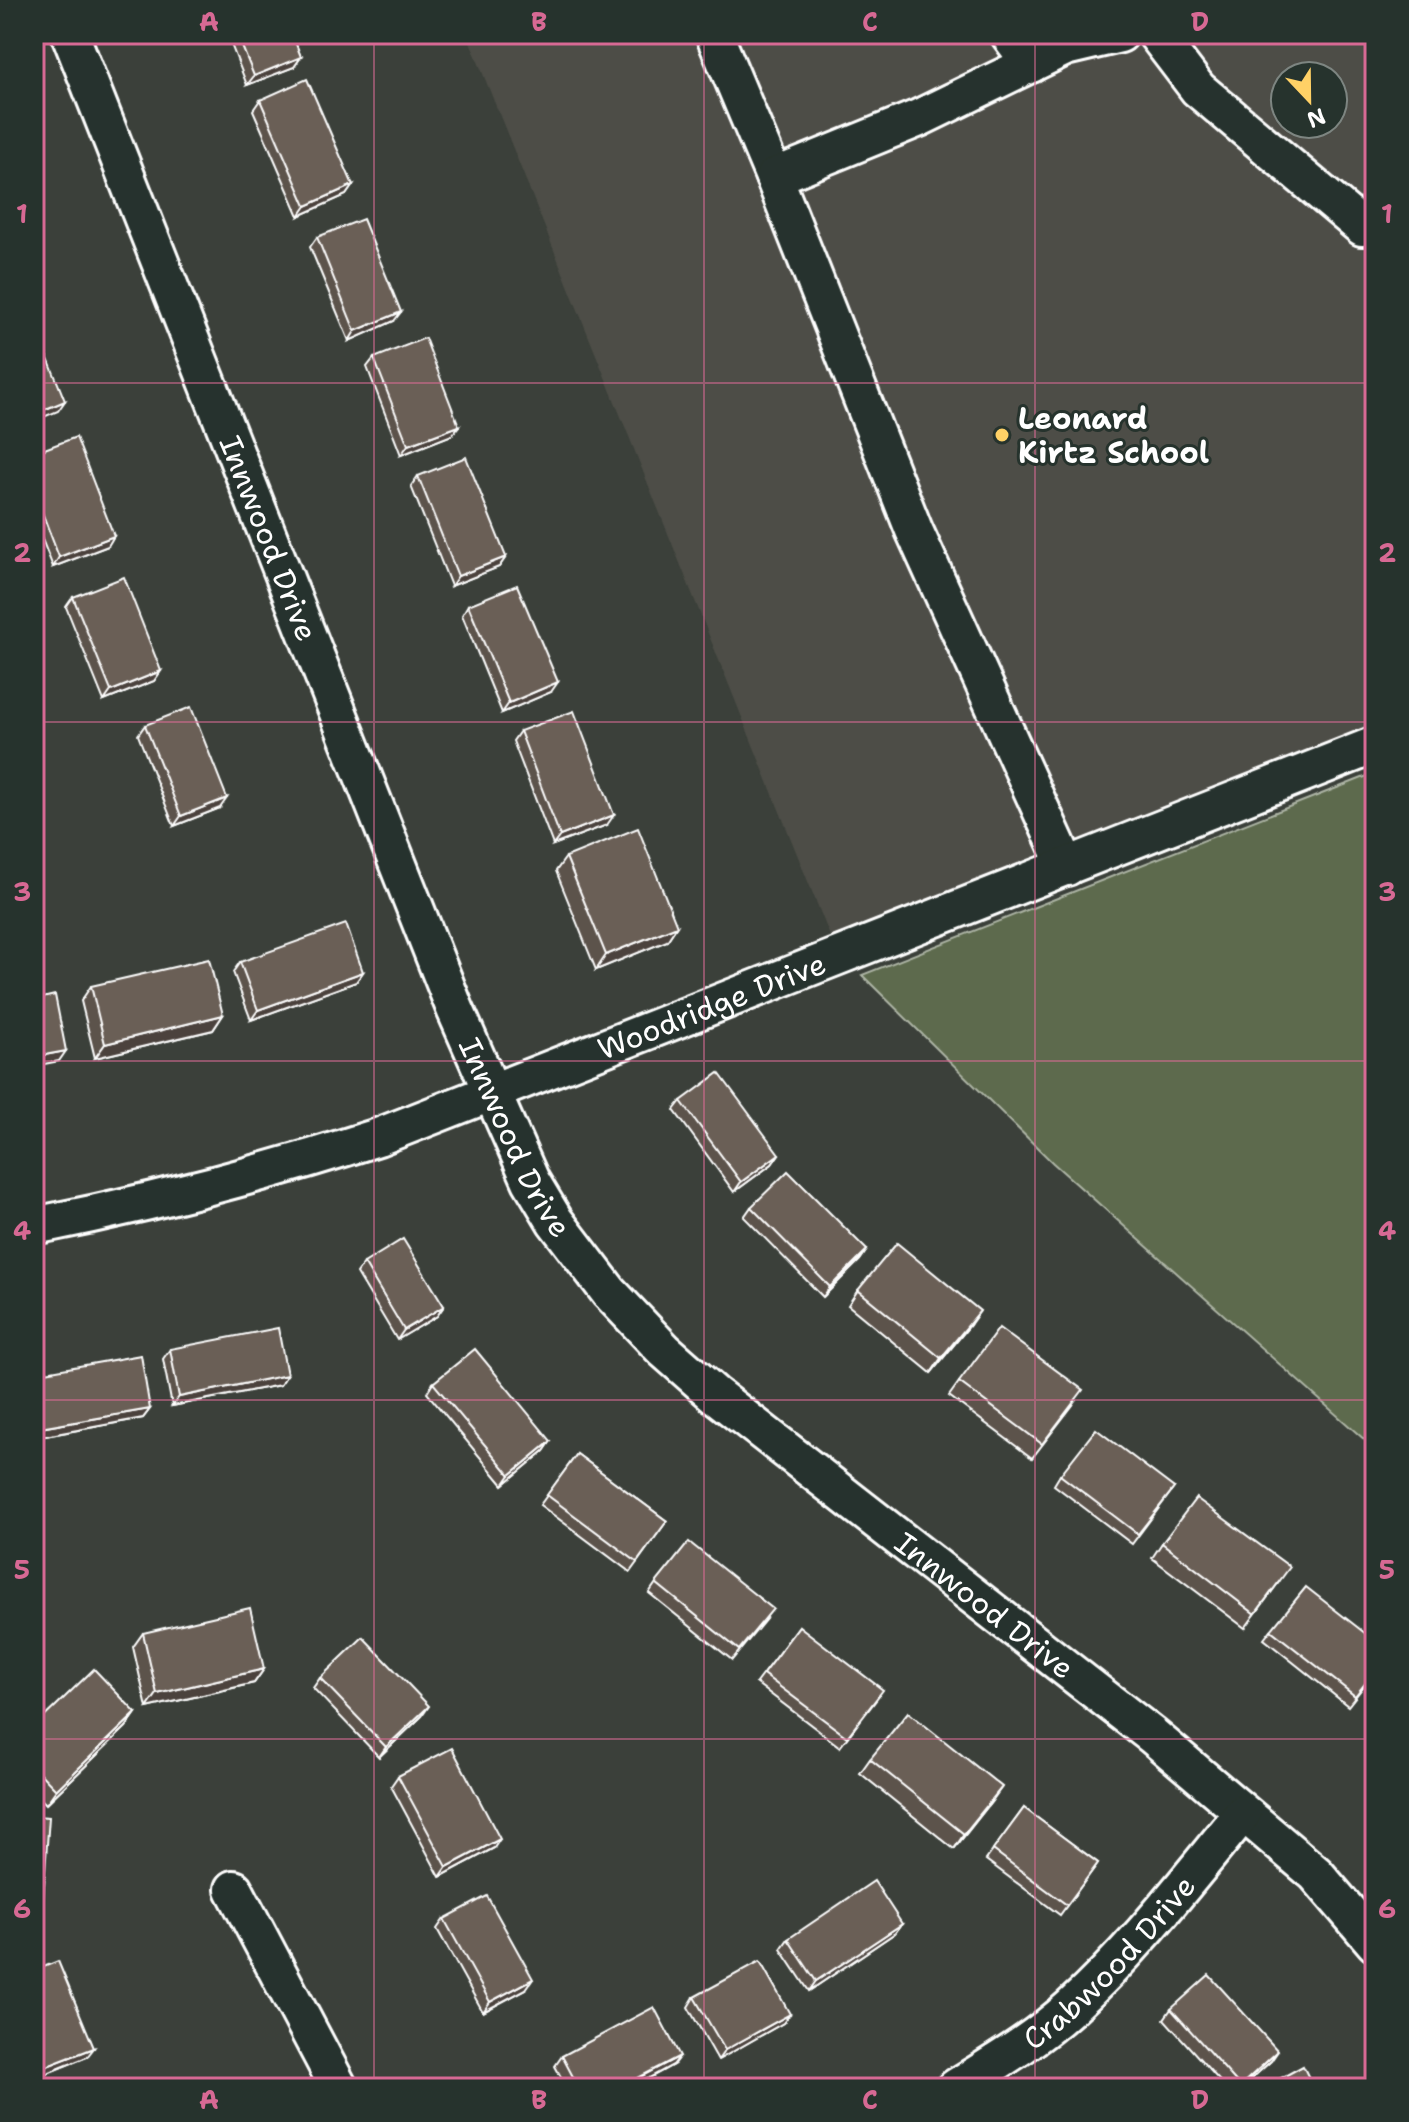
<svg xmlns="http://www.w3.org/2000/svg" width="1409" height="2122" font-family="'Shantell Sans',sans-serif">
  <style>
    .built { fill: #4d4d47; fill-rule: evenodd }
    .green { fill: #5d6b4d; stroke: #aeb5a6; stroke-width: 2 }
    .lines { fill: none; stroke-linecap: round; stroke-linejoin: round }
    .minor-casing { stroke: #fff; stroke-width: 42 }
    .minor { stroke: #26332d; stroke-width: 36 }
    .wall { fill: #5c524b; stroke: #fff; stroke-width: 2 }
    .shaded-wall { fill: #4b423d; stroke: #fff; stroke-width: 2 }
    .building { fill: #6b5f57; stroke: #fff; stroke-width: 2 }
    .grid { fill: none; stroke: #d76994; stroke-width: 2; stroke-opacity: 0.55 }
    .poi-dot { fill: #ffd166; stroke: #26332d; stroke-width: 3 }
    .labels { text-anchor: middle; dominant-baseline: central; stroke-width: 6; stroke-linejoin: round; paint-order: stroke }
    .poi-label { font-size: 30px; font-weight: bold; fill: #fff; stroke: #26332d; text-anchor: start }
    .street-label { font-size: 30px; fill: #fff; stroke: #26332d }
    .neatline { fill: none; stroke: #d76994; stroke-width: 3 }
    .grid-label { font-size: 26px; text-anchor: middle; font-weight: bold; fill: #d76994 }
  </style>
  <rect width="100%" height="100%" fill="#3b403a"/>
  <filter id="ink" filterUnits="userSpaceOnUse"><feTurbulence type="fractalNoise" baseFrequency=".0125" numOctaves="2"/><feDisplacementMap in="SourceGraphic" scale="16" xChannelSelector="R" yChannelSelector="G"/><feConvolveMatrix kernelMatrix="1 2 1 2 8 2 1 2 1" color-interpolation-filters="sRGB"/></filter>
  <g filter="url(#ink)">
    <!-- built -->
    <path class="built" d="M467 34H1375V745L838 956ZM1285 76H1333V124H1285Z"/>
    <!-- green -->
    <polygon class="green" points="1375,773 1375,1449 1053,1163 862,975"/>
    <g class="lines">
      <!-- minor casing -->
      <g class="minor-casing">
        <g id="minor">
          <path id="s1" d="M70 34 455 1009 531 1181 555 1221 609 1292 664 1350 714 1394 1153 1736 1316 1874 1375 1943"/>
          <polyline points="714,34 774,177"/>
          <polyline points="1009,34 1031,64"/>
          <polyline points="1156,34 1198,89 1362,227 1375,225"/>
          <polyline points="1067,867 914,530 774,177 919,118 1065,47 1120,34"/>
          <path id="s2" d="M34 1226C151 1203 264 1174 378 1137L1375 745"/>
          <polyline points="234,1889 339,2088"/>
          <path id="s3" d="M955 2088C995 2063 1036 2039 1071 2007 1135 1949 1188 1879 1243 1813"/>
        </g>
      </g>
      <!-- minor -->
      <use href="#minor" class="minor"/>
    </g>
    <!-- wall -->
    <g class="wall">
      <polygon points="227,34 292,34 301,57 294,67 247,85"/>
      <polygon points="260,100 353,185 346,195 299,216 253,110"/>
      <polygon points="317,237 394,321 349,341 310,247"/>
      <polygon points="374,358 452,435 401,455 367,367"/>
      <polygon points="34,453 108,546 53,567 34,519"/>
      <polygon points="418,476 506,557 499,567 451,586 411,486"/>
      <polygon points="73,597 161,671 154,681 104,701 66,607"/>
      <polygon points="468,605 551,692 502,713 462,615"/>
      <polygon points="145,725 220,808 174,826 138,735"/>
      <polygon points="520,731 607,825 553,845 513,741"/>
      <polygon points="566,857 677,926 667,941 596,970 556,871"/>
      <polygon points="240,962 363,972 356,982 251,1020 233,972"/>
      <polygon points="91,986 223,1015 213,1030 95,1058 81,1001"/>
      <polygon points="681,1101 779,1154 772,1164 734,1192 674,1110"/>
      <polygon points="751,1207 867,1250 860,1260 823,1297 744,1217"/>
      <polygon points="364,1263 444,1306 437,1316 397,1340 357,1273"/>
      <polygon points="858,1290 970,1325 931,1373 848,1305"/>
      <polygon points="170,1349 287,1375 280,1385 172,1406 163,1359"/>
      <polygon points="34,1374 150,1409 143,1418 34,1438"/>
      <polygon points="959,1382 1073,1405 1032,1458 949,1396"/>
      <polygon points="433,1383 551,1441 544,1451 503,1485 427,1393"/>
      <polygon points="577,1454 667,1521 630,1572 540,1505"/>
      <polygon points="1060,1475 1174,1488 1132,1544 1054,1485"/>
      <polygon points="1162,1543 1279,1582 1245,1628 1152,1558"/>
      <polygon points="656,1583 766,1619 732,1660 649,1593"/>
      <polygon points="799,1626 876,1700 840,1747 756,1683"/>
      <polygon points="1271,1630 1375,1672 1348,1706 1264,1639"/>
      <polygon points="143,1633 264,1669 254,1683 147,1708 133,1647"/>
      <polygon points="320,1678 422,1716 379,1757 313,1688"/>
      <polygon points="136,1713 126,1727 46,1804 34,1792 34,1727"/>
      <polygon points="1375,1721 1375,1733 1370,1728"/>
      <polygon points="870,1759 992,1801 954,1849 860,1773"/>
      <polygon points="398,1776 494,1848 440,1877 391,1786"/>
      <polygon points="1024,1808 1098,1863 1060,1915 986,1860"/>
      <polygon points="444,1919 526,1989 483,2012 437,1929"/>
      <polygon points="902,1924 895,1933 809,1991 781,1949 788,1939"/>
      <polygon points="34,1971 87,2057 35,2078 34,2075"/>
      <polygon points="694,1997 790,2014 783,2023 718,2060 688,2007"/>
      <polygon points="1171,2009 1271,2061 1241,2088 1226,2088 1164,2019"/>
      <polygon points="562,2056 673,2065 631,2088 567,2088 555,2066"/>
    </g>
    <!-- shaded-wall -->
    <g class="shaded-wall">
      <polygon points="301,57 294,67 247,85 254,76"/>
      <polygon points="353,185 346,195 299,216 306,206"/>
      <polygon points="401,312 394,321 349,341 355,331"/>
      <polygon points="65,401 58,411 34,421 34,414"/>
      <polygon points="459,426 452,435 401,455 408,445"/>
      <polygon points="114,536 108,546 53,567 59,557"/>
      <polygon points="506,557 499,567 451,586 458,576"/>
      <polygon points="161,671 154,681 104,701 111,691"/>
      <polygon points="558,682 551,692 502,713 509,703"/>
      <polygon points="227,798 220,808 174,826 181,816"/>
      <polygon points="614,815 607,825 553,845 560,836"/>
      <polygon points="677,926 667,941 596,970 606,955"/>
      <polygon points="363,972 356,982 251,1020 258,1010"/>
      <polygon points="223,1015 213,1030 95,1058 105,1044"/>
      <polygon points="66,1051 59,1061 34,1066 34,1057"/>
      <polygon points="779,1154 772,1164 734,1192 741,1182"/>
      <polygon points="867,1250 860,1260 823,1297 830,1287"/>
      <polygon points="444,1306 437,1316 397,1340 404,1330"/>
      <polygon points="980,1311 970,1325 931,1373 941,1358"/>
      <polygon points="287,1375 280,1385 172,1406 179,1397"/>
      <polygon points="150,1409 143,1418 34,1438 40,1428"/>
      <polygon points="551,1441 544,1451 503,1485 510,1475"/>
      <polygon points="264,1669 254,1683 147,1708 157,1694"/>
      <polygon points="429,1706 422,1716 379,1757 386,1747"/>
      <polygon points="136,1713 126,1727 46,1804 56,1790"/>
      <polygon points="1002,1787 992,1801 954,1849 964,1834"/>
      <polygon points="500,1839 494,1848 440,1877 447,1867"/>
      <polygon points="902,1924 895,1933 809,1991 816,1981"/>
      <polygon points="34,1927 41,1927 34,1938"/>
      <polygon points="533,1979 526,1989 483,2012 490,2002"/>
      <polygon points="790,2014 783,2023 718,2060 725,2050"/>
      <polygon points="94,2048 87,2057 35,2078 42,2068"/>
      <polygon points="1278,2051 1271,2061 1241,2088 1238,2088"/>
      <polygon points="680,2056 673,2065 631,2088 619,2088"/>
    </g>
    <!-- building -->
    <g class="building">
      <polygon points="237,34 292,34 301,57 254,76"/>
      <polygon points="307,79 353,185 306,206 260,100"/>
      <polygon points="363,219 401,312 355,331 317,237"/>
      <polygon points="34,324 65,401 34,414"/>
      <polygon points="425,338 459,426 408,445 374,358"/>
      <polygon points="76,437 114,536 59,557 34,491 34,453"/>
      <polygon points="466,457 506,557 458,576 418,476"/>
      <polygon points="124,577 161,671 111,691 73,597"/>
      <polygon points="517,585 558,682 509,703 468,605"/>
      <polygon points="191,707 227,798 181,816 145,725"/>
      <polygon points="574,711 614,815 560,836 520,731"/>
      <polygon points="638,828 677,926 606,955 566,857"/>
      <polygon points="346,924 363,972 258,1010 240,962"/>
      <polygon points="209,959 223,1015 105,1044 91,986"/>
      <polygon points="55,995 66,1051 34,1057 34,1000"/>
      <polygon points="719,1073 779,1154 741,1182 681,1101"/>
      <polygon points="788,1171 867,1250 830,1287 751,1207"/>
      <polygon points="403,1239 444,1306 404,1330 364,1263"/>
      <polygon points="897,1243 980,1311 941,1358 858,1290"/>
      <polygon points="278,1328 287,1375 179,1397 170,1349"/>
      <polygon points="999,1328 1083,1390 1042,1444 959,1382"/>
      <polygon points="475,1349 551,1441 510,1475 433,1383"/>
      <polygon points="141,1355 150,1409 40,1428 34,1396 34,1374"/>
      <polygon points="1096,1429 1174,1488 1138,1534 1060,1475"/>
      <polygon points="577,1454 667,1521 637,1562 547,1495"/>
      <polygon points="1196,1498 1290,1567 1255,1614 1162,1543"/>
      <polygon points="689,1542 773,1609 739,1650 656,1583"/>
      <polygon points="1306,1587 1375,1641 1375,1671 1355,1696 1271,1630"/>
      <polygon points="250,1608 264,1669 157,1694 143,1633"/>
      <polygon points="799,1626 883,1690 847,1737 763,1674"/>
      <polygon points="363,1637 429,1706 386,1747 320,1678"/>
      <polygon points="94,1669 136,1713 56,1790 34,1767 34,1727"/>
      <polygon points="908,1712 1002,1787 964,1834 870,1759"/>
      <polygon points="452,1748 500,1839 447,1867 398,1776"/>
      <polygon points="1024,1808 1098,1863 1067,1905 993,1850"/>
      <polygon points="34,1816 49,1817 41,1927 34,1927"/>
      <polygon points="874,1881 902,1924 816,1981 788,1939"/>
      <polygon points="487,1896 533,1979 490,2002 444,1919"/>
      <polygon points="58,1961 94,2048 42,2068 34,2049 34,1971"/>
      <polygon points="760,1961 790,2014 725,2050 694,1997"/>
      <polygon points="1209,1975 1278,2051 1240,2086 1171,2009"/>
      <polygon points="654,2007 680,2056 619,2088 579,2088 562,2056"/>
      <polygon points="1303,2066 1314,2088 1263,2088"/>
    </g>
  </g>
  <!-- grid -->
  <path class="grid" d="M374 34V2088M704 34V2088M1035 34V2088M34 383H1375M34 722H1375M34 1061H1375M34 1400H1375M34 1739H1375"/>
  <!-- markers -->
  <circle class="poi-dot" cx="1002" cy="435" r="8"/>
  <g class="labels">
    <!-- poi labels -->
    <g class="poi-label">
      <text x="1018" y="418">Leonard<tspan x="1018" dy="34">Kirtz School</tspan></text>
    </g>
    <!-- street labels -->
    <g class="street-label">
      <text stroke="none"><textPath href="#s1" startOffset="542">Innwood Drive</textPath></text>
      <text stroke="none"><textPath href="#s2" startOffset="714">Woodridge Drive</textPath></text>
      <text stroke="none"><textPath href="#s1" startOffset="1190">Innwood Drive</textPath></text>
      <text stroke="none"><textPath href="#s1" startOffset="1862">Innwood Drive</textPath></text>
      <text stroke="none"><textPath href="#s3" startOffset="200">Crabwood Drive</textPath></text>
    </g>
  </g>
  <!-- margin -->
  <rect width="1409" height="2122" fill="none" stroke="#26332d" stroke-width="88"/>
  <!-- north arrow -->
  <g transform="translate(1309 100) rotate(158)"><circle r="38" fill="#26332d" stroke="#7d8581" stroke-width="2"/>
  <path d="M0-6L14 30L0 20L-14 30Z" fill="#ffd166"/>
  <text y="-12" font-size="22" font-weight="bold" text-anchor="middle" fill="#ffffff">N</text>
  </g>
  <rect x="44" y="44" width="1321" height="2034" class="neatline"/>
  <g class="grid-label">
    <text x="209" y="31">A</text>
    <text x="539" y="31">B</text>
    <text x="870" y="31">C</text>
    <text x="1200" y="31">D</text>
    <text x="22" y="223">1</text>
    <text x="1387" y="223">1</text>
    <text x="22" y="562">2</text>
    <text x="1387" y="562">2</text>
    <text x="22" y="901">3</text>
    <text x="1387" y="901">3</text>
    <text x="22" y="1240">4</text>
    <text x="1387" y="1240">4</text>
    <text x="22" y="1579">5</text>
    <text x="1387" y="1579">5</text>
    <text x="22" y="1918">6</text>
    <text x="1387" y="1918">6</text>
    <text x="209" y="2109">A</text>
    <text x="539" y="2109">B</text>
    <text x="870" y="2109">C</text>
    <text x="1200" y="2109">D</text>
  </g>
</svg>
